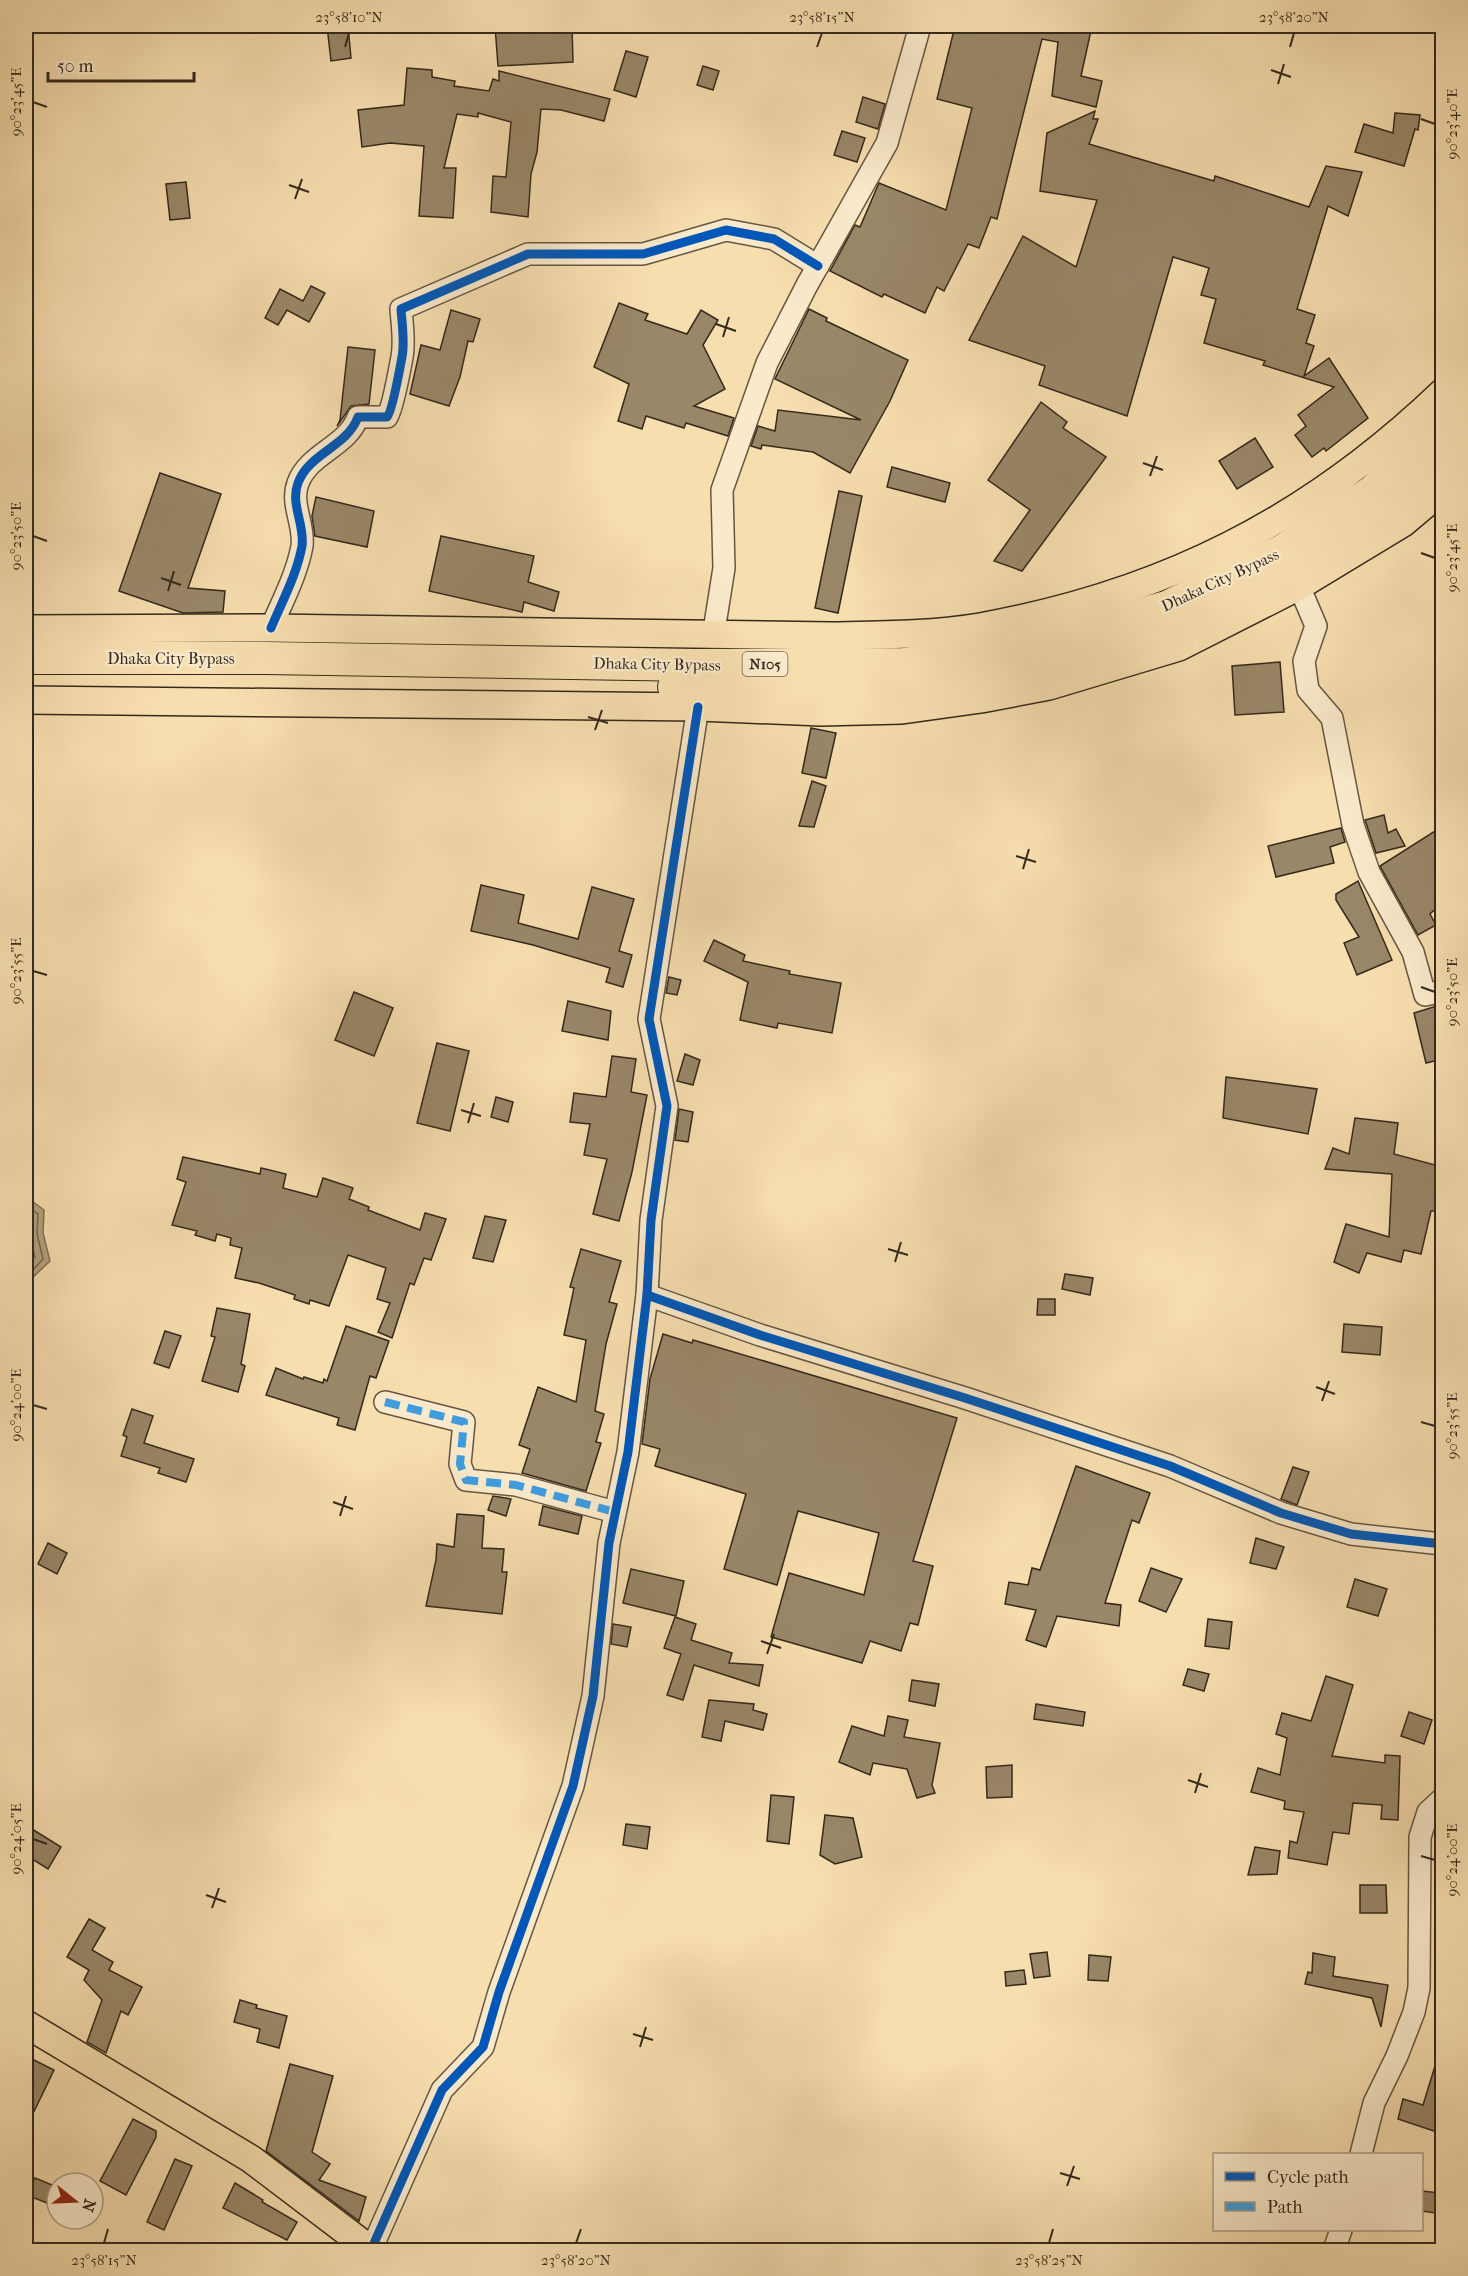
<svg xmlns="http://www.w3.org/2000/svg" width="1468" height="2276" font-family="'IM FELL French Canon',serif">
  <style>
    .water { fill: #b5a07d; stroke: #817056; stroke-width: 1.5 }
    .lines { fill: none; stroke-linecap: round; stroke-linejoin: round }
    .shore { stroke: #74644c; stroke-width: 1.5 }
    .building { fill: #998768; stroke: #34291c; stroke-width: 1.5 }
    .minor-casing { stroke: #655641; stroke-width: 24 }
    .major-casing { stroke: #34291c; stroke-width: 30 }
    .highway-casing { stroke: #34291c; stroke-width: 34 }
    .minor { stroke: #faeacb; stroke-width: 21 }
    .major { stroke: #f7deaf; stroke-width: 27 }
    .highway { stroke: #f7deaf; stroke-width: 32 }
    .quiet { stroke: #3e9cdf; stroke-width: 8; stroke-dasharray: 15 8; stroke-linecap: butt }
    .cycleway-casing { stroke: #faeacb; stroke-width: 13 }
    .cycleway { stroke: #0057b8; stroke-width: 9 }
    .ticks { fill: none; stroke: #34291c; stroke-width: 2 }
    .labels { text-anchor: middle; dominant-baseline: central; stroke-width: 4.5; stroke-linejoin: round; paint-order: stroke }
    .shield { fill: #faeacb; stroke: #6f6350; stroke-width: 1.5 }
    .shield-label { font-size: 15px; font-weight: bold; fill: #34291c }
    .street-label { font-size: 16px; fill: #34291c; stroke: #faeacb }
    .neatline { fill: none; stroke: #34291c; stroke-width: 2 }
    .ticks-label { font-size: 15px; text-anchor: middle; fill: #34291c }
  </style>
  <rect width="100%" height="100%" fill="#f7deaf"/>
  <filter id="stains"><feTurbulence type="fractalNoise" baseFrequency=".00333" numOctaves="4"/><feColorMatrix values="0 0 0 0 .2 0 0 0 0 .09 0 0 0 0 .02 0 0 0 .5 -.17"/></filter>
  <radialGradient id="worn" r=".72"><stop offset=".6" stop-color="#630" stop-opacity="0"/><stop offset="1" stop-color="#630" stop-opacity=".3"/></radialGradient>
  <!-- water -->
  <polygon class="water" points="26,1199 29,1199 44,1210 43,1233 50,1261 30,1280 26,1276"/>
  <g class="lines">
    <!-- shore -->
    <g class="shore">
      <polyline points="26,1205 38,1214 37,1234 43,1259 31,1272 26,1272"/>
      <polyline points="26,1213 30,1217 29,1234 35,1257 26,1265"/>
    </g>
  </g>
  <!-- building -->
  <g class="building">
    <polygon points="327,26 348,26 351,58 331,61"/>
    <polygon points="495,26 572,26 573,62 498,66"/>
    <polygon points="955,26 1092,26 1081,76 1102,81 1096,107 1052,96 1058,42 1042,39 997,219 991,217 979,248 968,244 944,291 937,287 925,313 884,294 882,297 830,271 855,225 860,227 879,183 946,210 972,108 937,99"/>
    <polygon points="626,51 648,57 636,97 614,90"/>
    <polygon points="703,66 719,71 713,90 697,85"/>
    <polygon points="407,68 432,70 432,77 455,81 454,86 489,91 493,79 499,81 499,71 610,99 604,121 561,110 541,109 537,152 531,174 528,217 491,212 493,176 506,177 511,122 478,113 478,117 457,114 444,168 456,168 453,218 419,216 424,146 390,143 362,147 358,110 404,105"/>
    <polygon points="863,97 885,104 878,129 856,122"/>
    <polygon points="1095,111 1093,119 1098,119 1089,144 1214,181 1215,176 1309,207 1326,166 1362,172 1348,216 1328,206 1297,309 1315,315 1306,343 1314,346 1304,376 1329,358 1368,418 1326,451 1324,448 1312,457 1295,435 1306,426 1298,415 1334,387 1263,365 1265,361 1204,343 1216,299 1201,295 1209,268 1173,257 1127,416 1039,385 1045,366 969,340 1023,236 1076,267 1097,200 1040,191 1047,133"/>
    <polygon points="1395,113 1420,115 1418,130 1415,129 1404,166 1355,152 1364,124 1393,133"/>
    <polygon points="842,131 865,138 857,162 834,155"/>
    <polygon points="186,182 190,218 170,220 166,184"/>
    <polygon points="311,286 325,293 309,322 287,310 278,325 265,318 280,289 303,301"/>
    <polygon points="619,303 648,314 645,320 687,334 701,310 718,320 703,345 725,389 694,406 734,418 728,436 686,423 684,428 646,416 642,429 618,421 629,384 594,367"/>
    <polygon points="809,309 827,318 826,321 908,360 890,401 850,473 813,452 762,445 761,449 751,446 758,426 775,431 778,410 861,420 775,379"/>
    <polygon points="451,310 480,319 473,342 468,341 460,377 449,406 410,394 421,345 440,350"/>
    <polygon points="348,347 375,350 369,404 351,406 337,426 340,420"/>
    <polygon points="1041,402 1067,422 1063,428 1106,457 1022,571 994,561 1030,510 988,480"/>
    <polygon points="1255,438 1273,467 1237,489 1219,461"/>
    <polygon points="892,467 950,483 945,502 887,487"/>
    <polygon points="160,473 221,494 188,588 225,591 223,612 183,613 119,591"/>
    <polygon points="839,491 862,496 838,613 815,608"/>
    <polygon points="316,497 374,511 367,547 315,536 312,516"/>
    <polygon points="441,536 534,556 528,582 559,592 554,611 524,602 522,612 429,591"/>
    <polygon points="1280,662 1284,712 1235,715 1232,666"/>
    <polygon points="811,728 836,733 826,778 802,773"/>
    <polygon points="812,781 826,786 814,827 799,826"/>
    <polygon points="1384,815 1388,833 1396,829 1405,846 1376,853 1365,820"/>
    <polygon points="1341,828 1345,842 1330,847 1334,863 1276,877 1268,846"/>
    <polygon points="1435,831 1443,844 1443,902 1430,914 1436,925 1418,935 1380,866"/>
    <polygon points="1358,881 1392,960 1357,975 1344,943 1359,937 1336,900 1336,894"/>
    <polygon points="481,885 524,895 518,923 578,939 592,887 634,899 619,951 632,955 623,987 606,982 610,968 533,945 471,931"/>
    <polygon points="714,940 745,955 743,961 790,971 789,974 841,983 832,1033 778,1023 777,1028 740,1020 748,982 704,961"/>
    <polygon points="669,977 681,980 677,995 666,993"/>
    <polygon points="354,992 393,1008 374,1056 335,1040"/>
    <polygon points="568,1001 611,1011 608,1040 562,1031"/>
    <polygon points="1443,1004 1443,1059 1426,1063 1414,1013"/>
    <polygon points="437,1043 469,1051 450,1131 417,1123"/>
    <polygon points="685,1054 700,1060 693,1085 677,1081"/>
    <polygon points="612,1056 636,1059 631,1092 647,1095 632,1172 619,1221 593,1214 607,1159 584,1155 590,1124 570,1122 574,1093 606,1097"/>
    <polygon points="1226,1077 1317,1089 1308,1134 1223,1118"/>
    <polygon points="496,1097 513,1102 508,1122 491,1117"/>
    <polygon points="679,1109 693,1112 688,1142 675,1140"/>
    <polygon points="1355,1118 1398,1123 1394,1154 1439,1166 1437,1211 1431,1211 1421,1254 1404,1250 1401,1262 1367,1253 1359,1273 1334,1262 1346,1224 1389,1237 1392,1174 1325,1169 1333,1148 1349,1154"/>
    <polygon points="183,1157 260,1174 261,1168 286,1174 283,1188 317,1197 323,1178 353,1188 349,1199 369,1207 368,1210 420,1230 425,1213 446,1219 431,1260 424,1258 414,1285 410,1283 392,1338 378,1332 390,1303 377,1299 386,1268 348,1255 329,1306 310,1300 309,1304 294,1299 295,1295 259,1283 235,1278 242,1248 230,1245 231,1238 217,1234 215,1241 195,1235 197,1231 172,1225 186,1182 177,1179"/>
    <polygon points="485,1216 506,1220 493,1262 473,1258"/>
    <polygon points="581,1249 621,1261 609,1302 617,1304 606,1344 595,1411 604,1414 596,1442 601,1443 586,1491 522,1473 530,1449 519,1445 538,1387 576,1402 586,1340 564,1335 574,1288 570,1287"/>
    <polygon points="1065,1274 1093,1278 1090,1295 1062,1289"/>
    <polygon points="1038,1299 1055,1299 1055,1315 1037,1315"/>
    <polygon points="217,1308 250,1314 241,1364 245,1366 238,1392 202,1381 215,1337 211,1336"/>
    <polygon points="1344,1324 1382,1327 1380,1355 1342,1352"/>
    <polygon points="346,1326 389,1341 376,1378 370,1376 355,1430 337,1425 339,1418 266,1395 276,1368 303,1379 304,1377 323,1383 324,1379 327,1381"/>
    <polygon points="165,1331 181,1336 169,1368 154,1363"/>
    <polygon points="663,1334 692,1343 693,1340 957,1418 913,1561 933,1566 918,1625 910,1623 901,1651 870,1641 862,1663 771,1637 789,1573 864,1595 879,1533 798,1511 777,1585 724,1569 746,1494 655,1466 660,1449 642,1444 650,1379"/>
    <polygon points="132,1409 153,1416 144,1443 194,1459 186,1482 158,1473 160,1468 121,1456 127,1437 123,1435"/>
    <polygon points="1076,1466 1150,1493 1139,1523 1132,1520 1105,1603 1121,1605 1119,1626 1057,1616 1046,1647 1026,1640 1036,1610 1005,1604 1009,1582 1028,1585 1032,1568 1040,1570"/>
    <polygon points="1293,1467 1309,1472 1297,1505 1281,1499"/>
    <polygon points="493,1496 511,1499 506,1516 488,1510"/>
    <polygon points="543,1506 582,1516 578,1534 539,1525"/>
    <polygon points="457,1514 484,1516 482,1548 504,1549 502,1572 507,1572 502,1614 426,1606 436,1560 437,1544 454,1547"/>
    <polygon points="1256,1538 1284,1547 1276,1569 1250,1563"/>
    <polygon points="48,1543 67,1553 57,1574 38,1564"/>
    <polygon points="1151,1568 1182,1579 1166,1612 1139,1601"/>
    <polygon points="631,1569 684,1581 676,1616 623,1603"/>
    <polygon points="1355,1579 1387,1589 1378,1616 1347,1607"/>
    <polygon points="675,1617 696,1624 691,1640 732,1653 729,1663 763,1665 759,1686 694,1665 683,1700 667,1695 681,1654 664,1648"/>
    <polygon points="1208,1619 1232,1622 1229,1649 1205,1646"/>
    <polygon points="613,1624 631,1627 627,1647 611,1644"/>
    <polygon points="1188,1669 1209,1674 1204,1691 1183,1685"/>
    <polygon points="1326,1676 1353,1685 1332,1756 1385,1763 1385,1755 1400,1756 1398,1820 1381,1819 1382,1805 1353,1803 1349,1834 1333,1832 1327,1865 1288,1858 1290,1841 1297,1843 1304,1812 1284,1809 1285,1801 1251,1792 1258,1768 1280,1775 1287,1738 1276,1734 1282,1713 1311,1721"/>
    <polygon points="912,1680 939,1684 935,1706 909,1701"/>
    <polygon points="709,1700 754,1704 753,1710 767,1714 763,1730 725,1721 721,1741 702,1737"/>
    <polygon points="1036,1704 1085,1712 1083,1726 1034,1719"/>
    <polygon points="1409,1712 1432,1720 1424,1744 1401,1736"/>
    <polygon points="888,1716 908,1720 904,1737 940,1743 932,1785 935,1793 917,1798 907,1769 873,1763 870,1775 839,1762 852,1726 884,1736"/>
    <polygon points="1012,1765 1012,1797 987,1798 986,1767"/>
    <polygon points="771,1795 794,1797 789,1844 767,1841"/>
    <polygon points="825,1815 853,1818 862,1857 835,1864 820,1855"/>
    <polygon points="626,1824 650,1827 647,1849 623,1845"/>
    <polygon points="32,1829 61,1847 48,1869 26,1855 26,1840"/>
    <polygon points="1255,1847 1280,1851 1277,1874 1248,1875"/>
    <polygon points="1360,1885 1386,1885 1387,1913 1360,1913"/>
    <polygon points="89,1919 105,1928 92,1950 113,1962 109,1970 142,1987 128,2015 121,2011 106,2053 87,2042 102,2000 84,1980 89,1970 67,1957"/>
    <polygon points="1047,1952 1050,1976 1034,1978 1030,1954"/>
    <polygon points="1313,1953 1335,1957 1333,1976 1388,1985 1381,2027 1372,1998 1305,1984 1308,1972 1312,1973"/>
    <polygon points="1089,1955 1111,1957 1108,1981 1088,1980"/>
    <polygon points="1024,1970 1026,1984 1006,1986 1005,1972"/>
    <polygon points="240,2000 257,2005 256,2008 287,2016 279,2048 257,2042 260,2029 234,2022"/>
    <polygon points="1439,2053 1443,2054 1443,2106 1434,2131 1398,2119 1403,2099 1423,2105"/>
    <polygon points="26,2056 54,2070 26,2128"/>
    <polygon points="290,2064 333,2076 312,2152 330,2164 319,2180 366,2197 359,2221 266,2151"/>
    <polygon points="133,2119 156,2131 156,2137 126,2195 100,2181"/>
    <polygon points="175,2159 192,2166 164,2230 147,2222"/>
    <polygon points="35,2178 57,2187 57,2207 27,2195"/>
    <polygon points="235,2183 263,2200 262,2202 297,2222 287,2240 223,2208"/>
    <polygon points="1422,2191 1439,2193 1436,2213 1422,2211"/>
  </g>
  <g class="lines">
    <!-- minor casing -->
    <g class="minor-casing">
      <g id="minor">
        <polyline points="1299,586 1316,626 1304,661 1308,690 1332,718 1353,825 1369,872 1413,952 1425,995 1442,991"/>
        <path d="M271 628C282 602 297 574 302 546 305 525 290 504 298 483 309 453 347 447 358 417H387C392 412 400 368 402 357 405 342 402 324 401 309L528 254H643L726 230 774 239 818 266"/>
        <polyline points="713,637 724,568 722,490 767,363 807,285 887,143 920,26"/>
        <polyline points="647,1295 760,1335 965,1398 1170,1466 1281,1513 1351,1534 1442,1544"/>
        <polyline points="385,1402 464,1422 460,1464 466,1480 516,1485 615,1512"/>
        <polyline points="1361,2154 1374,2103 1397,2056 1414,2012 1419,1988 1420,1837 1428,1812 1442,1799"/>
        <polyline points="371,2250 442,2090 483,2047 499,1992 573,1786 593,1696 609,1543 628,1452 647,1295 651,1220 667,1106 649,1019 698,707"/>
        <polyline points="1334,2250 1341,2230"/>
      </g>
    </g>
    <!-- major casing -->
    <g class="major-casing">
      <g id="major">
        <path d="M26 629 271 628 831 636C880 635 931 635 980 627 1163 594 1308 521 1442 393"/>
        <polyline points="26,700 698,707 821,712 902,710 981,699 1049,686 1179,647 1299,586 1403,523 1442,490"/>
        <polyline points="26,2024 251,2159 371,2250"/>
      </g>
    </g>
    <!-- highway casing -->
    <g class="highway-casing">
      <g id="highway">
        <polyline points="26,658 265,658 695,665 904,664 1031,646 1167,607 1282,551 1373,491 1442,429"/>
        <polyline points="674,687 906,688 1041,669 1172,630 1250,594 1341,543 1393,508 1442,464"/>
      </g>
    </g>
    <!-- minor -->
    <use href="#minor" class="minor"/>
    <!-- major -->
    <use href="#major" class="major"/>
    <!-- highway -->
    <use href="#highway" class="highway"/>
    <!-- quiet -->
    <polyline class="quiet" points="385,1402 464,1422 460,1464 466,1480 516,1485 615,1512"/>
    <!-- cycleway casing -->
    <g class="cycleway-casing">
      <g id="cycleway">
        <path d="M271 628C282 602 297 574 302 546 305 525 290 504 298 483 309 453 347 447 358 417H387C392 412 400 368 402 357 405 342 402 324 401 309L528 254H643L726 230 774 239 818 266"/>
        <polyline points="647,1295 760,1335 965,1398 1170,1466 1281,1513 1351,1534 1442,1544"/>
        <polyline points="371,2250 442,2090 483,2047 499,1992 573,1786 593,1696 609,1543 628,1452 647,1295 651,1220 667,1106 649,1019 698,707"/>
      </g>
    </g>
    <!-- cycleway -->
    <use href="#cycleway" class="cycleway"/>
  </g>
  <!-- ticks -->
  <path class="ticks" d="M345 47 349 33M817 47 822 33M1290 47 1294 33M1271 70 1291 77M1278 84 1284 64M33 102 47 107M1421 119 1435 124M289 185 309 192M295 199 302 179M716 324 736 331M723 337 729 317M1143 463 1163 470M1150 476 1157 456M33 536 47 541M1421 553 1435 558M161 578 181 585M168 591 174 571M588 717 608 723M595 730 602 710M1016 856 1036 862M1023 869 1029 849M33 971 47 975M1421 987 1435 992M461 1110 481 1116M468 1123 474 1103M888 1249 908 1255M895 1262 901 1242M1316 1387 1335 1394M1322 1401 1329 1381M33 1405 47 1409M1421 1422 1435 1426M333 1502 353 1509M340 1516 346 1496M761 1641 781 1648M767 1654 774 1634M1188 1780 1208 1787M1195 1793 1201 1773M33 1839 47 1844M1421 1856 1435 1860M206 1895 226 1902M212 1908 219 1888M633 2034 653 2040M640 2047 646 2027M1060 2173 1080 2179M1067 2186 1074 2166M104 2243 108 2229M576 2243 581 2229M1049 2243 1053 2229"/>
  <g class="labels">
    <!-- shield labels -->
    <rect class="shield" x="742.5" y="652" width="45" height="24" rx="4.5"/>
    <g class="shield-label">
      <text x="765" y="664">N105</text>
    </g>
    <!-- street labels -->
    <g class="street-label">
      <text transform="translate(1220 580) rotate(-25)">Dhaka City Bypass</text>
      <text x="171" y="658">Dhaka City Bypass</text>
      <text transform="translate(657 664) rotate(1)">Dhaka City Bypass</text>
    </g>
  </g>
  <!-- margin -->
  <rect width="1468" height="2276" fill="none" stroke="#f7deaf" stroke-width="66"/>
  <!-- legend -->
  <rect x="1213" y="2153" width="210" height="78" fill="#faeacb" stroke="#ab9d85" stroke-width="1.5"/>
  <rect x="1225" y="2172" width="30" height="9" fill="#0057b8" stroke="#ab9d85" stroke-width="1.5"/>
  <text x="1267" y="2183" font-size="18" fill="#34291c">Cycle path</text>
  <rect x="1225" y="2202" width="30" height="9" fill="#3e9cdf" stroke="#ab9d85" stroke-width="1.5"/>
  <text x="1267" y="2213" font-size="18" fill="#34291c">Path</text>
  <!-- north arrow -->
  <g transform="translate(75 2201) rotate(108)"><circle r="28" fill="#faeacb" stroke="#ab9d85" stroke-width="1.5"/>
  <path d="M0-4.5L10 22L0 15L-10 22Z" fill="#8f2418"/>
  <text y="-9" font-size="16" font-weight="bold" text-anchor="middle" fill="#34291c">N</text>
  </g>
  <!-- scale -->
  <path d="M48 72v9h146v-9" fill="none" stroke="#34291c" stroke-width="3"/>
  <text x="57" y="72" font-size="18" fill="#34291c" stroke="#faeacb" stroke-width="4.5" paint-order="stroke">50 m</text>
  <rect x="33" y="33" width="1402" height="2210" class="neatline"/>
  <g class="ticks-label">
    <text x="349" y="22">23°58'10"N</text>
    <text x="822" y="22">23°58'15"N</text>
    <text x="1294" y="22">23°58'20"N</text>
    <text transform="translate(16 102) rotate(-90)" y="5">90°23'45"E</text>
    <text transform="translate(1452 124) rotate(-90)" y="5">90°23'40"E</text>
    <text transform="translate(16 536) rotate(-90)" y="5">90°23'50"E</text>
    <text transform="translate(1452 558) rotate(-90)" y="5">90°23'45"E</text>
    <text transform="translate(16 971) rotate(-90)" y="5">90°23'55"E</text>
    <text transform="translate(1452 992) rotate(-90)" y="5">90°23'50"E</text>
    <text transform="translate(16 1405) rotate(-90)" y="5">90°24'00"E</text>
    <text transform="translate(1452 1426) rotate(-90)" y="5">90°23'55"E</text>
    <text transform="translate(16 1839) rotate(-90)" y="5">90°24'05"E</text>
    <text transform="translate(1452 1860) rotate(-90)" y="5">90°24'00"E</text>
    <text x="104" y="2265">23°58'15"N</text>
    <text x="576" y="2265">23°58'20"N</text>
    <text x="1049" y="2265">23°58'25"N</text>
  </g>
  <rect width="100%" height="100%" filter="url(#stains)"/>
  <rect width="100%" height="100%" fill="url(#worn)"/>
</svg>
